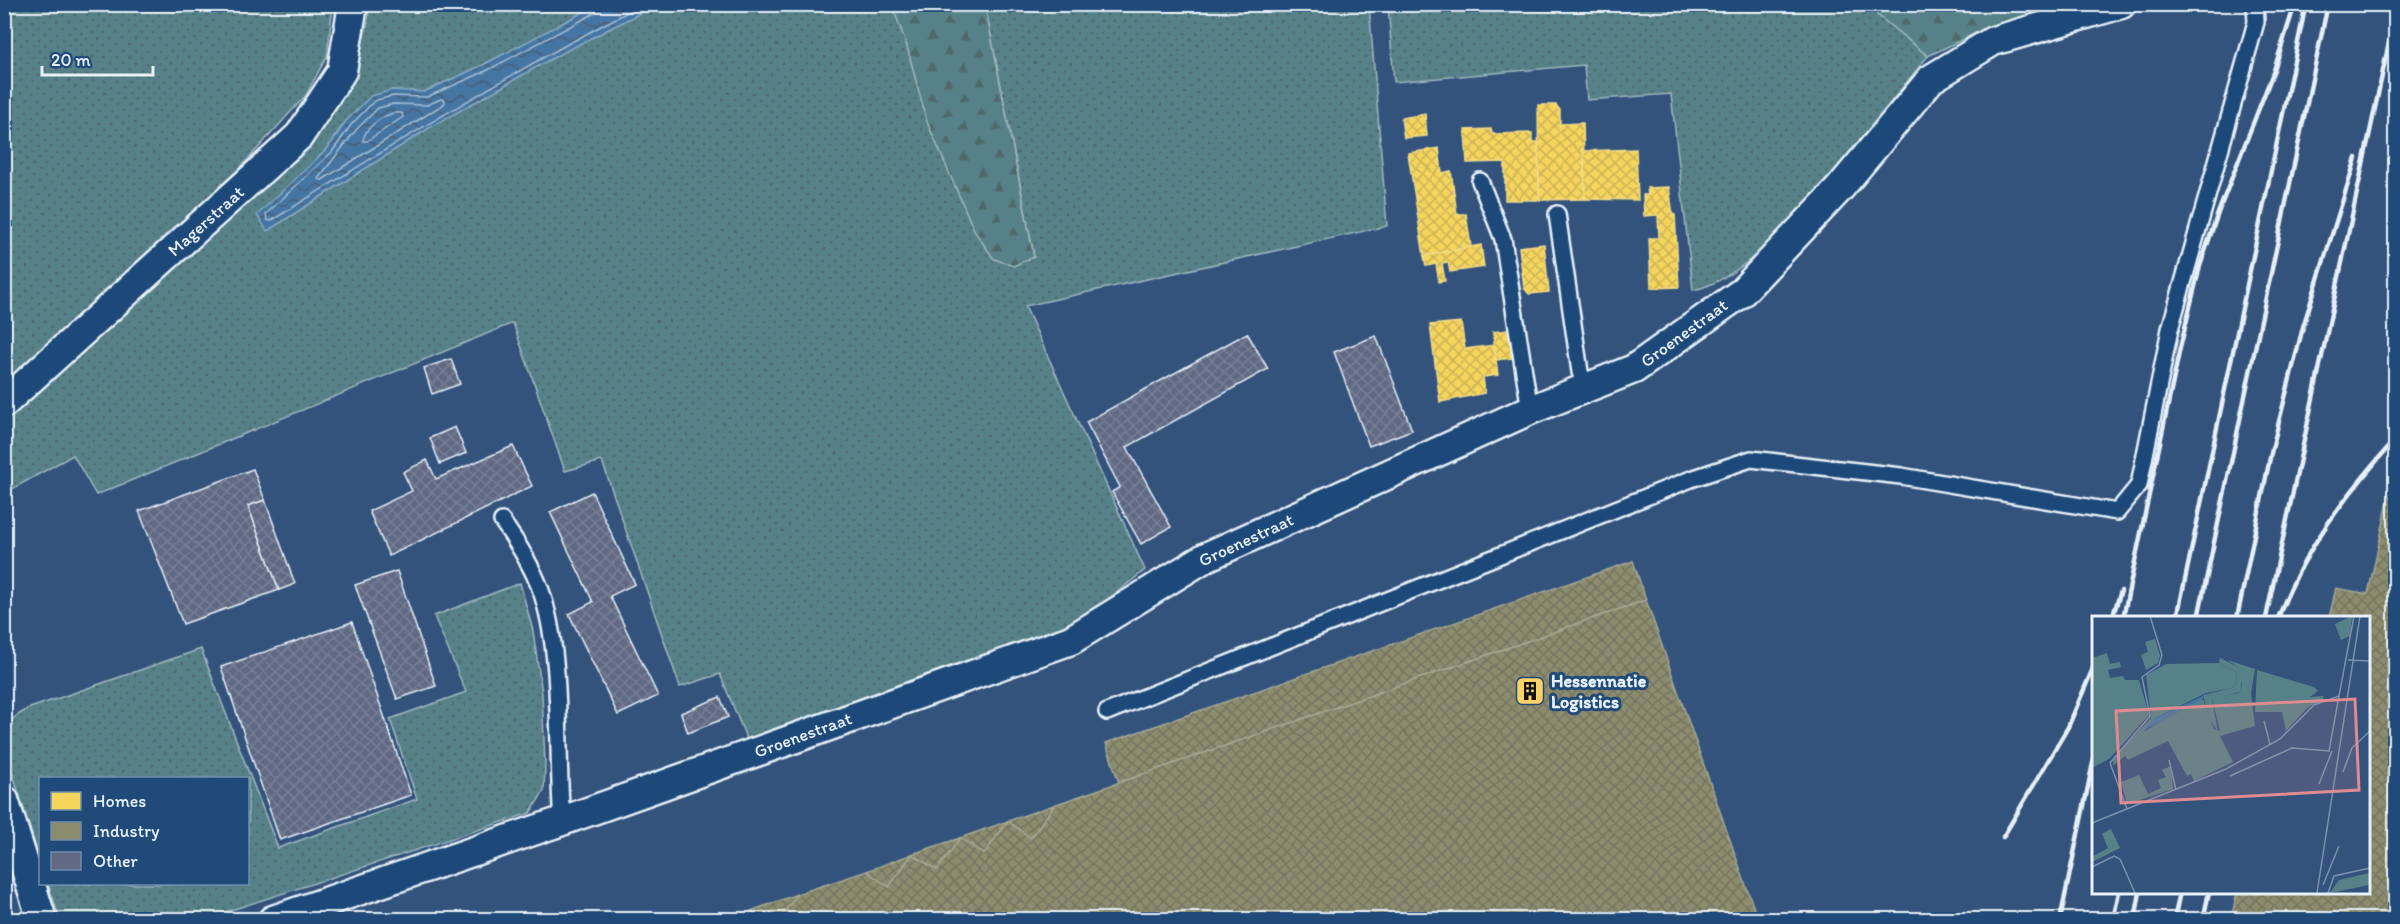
<svg xmlns="http://www.w3.org/2000/svg" width="2400" height="924" font-family="Itim,sans-serif">
  <style>
    .grass { fill: url(#grass-dots); stroke: #a0b9c0; stroke-width: 1.5 }
    .forest { fill: url(#forest-firs); stroke: #a0b9c0; stroke-width: 1.5 }
    .water { fill: url(#water-waves); stroke: #86a7c4; stroke-width: 1.5 }
    .homes { fill: url(#homes-cross-hatch); stroke: #f2dd8b; stroke-width: 1.5 }
    .industry { fill: url(#industry-cross-hatch); stroke: #a8aa97; stroke-width: 1.5 }
    .lines { fill: none; stroke-linecap: round; stroke-linejoin: round }
    .shore { stroke: #a7bfd6; stroke-width: 1.5 }
    .building { fill: url(#building-cross-hatch); stroke: #e8f1f8; stroke-width: 1.5 }
    .lane-casing { stroke: #e8f1f8; stroke-width: 20 }
    .street-casing { stroke: #e8f1f8; stroke-width: 33 }
    .lane { stroke: #1f4a7a; stroke-width: 15 }
    .street { stroke: #1f4a7a; stroke-width: 28 }
    .rail { stroke: #e8f1f8; stroke-width: 4.5 }
    .labels { text-anchor: middle; dominant-baseline: central; stroke-width: 6; stroke-linejoin: round; paint-order: stroke }
    .street-label { font-size: 18px; fill: #e8f1f8; stroke: #1f4a7a }
    .poi-label { font-size: 18px; font-weight: bold; fill: #e8f1f8; stroke: #1f4a7a; text-anchor: start }
    .inset-road { fill: none; stroke: #7b92ae; stroke-width: 1.5 }
    .view { fill: #df8c90; fill-opacity: 0.15; stroke: #df8c90; stroke-width: 3 }
    .inset-edge { fill: none; stroke: #e8f1f8; stroke-width: 3 }
  </style>
  <defs>
    <pattern id="grass-dots" width="8" height="8" patternUnits="userSpaceOnUse" patternTransform="scale(1.5)"><rect width="8" height="8" fill="#578188"/><path d="M2 2h.1M6 6h.1" fill="none" stroke="#4f676c" stroke-width="1.8" stroke-linecap="round"/></pattern>
    <pattern id="forest-firs" width="22" height="20" patternUnits="userSpaceOnUse" patternTransform="scale(1.5)"><rect width="22" height="20" fill="#578188"/><path d="M5 1l3.5 6h-7zM16 11l3.5 6h-7z" fill="#4f676c"/></pattern>
    <pattern id="water-waves" width="16" height="10" patternUnits="userSpaceOnUse" patternTransform="scale(1.5)"><rect width="16" height="10" fill="#4575a2"/><path d="M0 5q4-4 8 0t8 0" fill="none" stroke="#465e76"/></pattern>
    <pattern id="homes-cross-hatch" width="8" height="8" patternUnits="userSpaceOnUse" patternTransform="scale(1.5)"><rect width="8" height="8" fill="#f6d55c"/><path d="M0 0l8 8M0 8l8-8" fill="none" stroke="#cab258"/></pattern>
    <pattern id="industry-cross-hatch" width="8" height="8" patternUnits="userSpaceOnUse" patternTransform="scale(1.5)"><rect width="8" height="8" fill="#8c8c6e"/><path d="M0 0l8 8M0 8l8-8" fill="none" stroke="#747461"/></pattern>
    <pattern id="building-cross-hatch" width="8" height="8" patternUnits="userSpaceOnUse" patternTransform="scale(1.5)"><rect width="8" height="8" fill="#616984"/><path d="M0 0l8 8M0 8l8-8" fill="none" stroke="#787f96"/></pattern>
  </defs>
  <rect width="100%" height="100%" fill="#33537d"/>
  <filter id="ink" filterUnits="userSpaceOnUse"><feTurbulence type="fractalNoise" baseFrequency=".0167" numOctaves="2"/><feDisplacementMap in="SourceGraphic" scale="12" xChannelSelector="R" yChannelSelector="G"/><feConvolveMatrix kernelMatrix="1 2 1 2 8 2 1 2 1" color-interpolation-filters="sRGB"/></filter>
  <g filter="url(#ink)">
    <!-- grass -->
    <g class="grass">
      <polygon points="5,4 333,5 327,56 306,95 232,177 5,382"/>
      <polygon points="892,4 975,232 1034,256 985,5 1369,5 1387,226 1025,306 1145,570 1088,615 1036,641 747,740 720,674 680,687 602,461 565,471 513,323 96,495 73,455 5,493 5,417 295,153 347,93 368,22 369,5 597,5 483,65 424,92 392,90 346,121 267,231 429,128 556,56 656,5"/>
      <path d="M1388 5H1865L1874 9 1928 56C1875 117 1771 275 1693 290L1671 94 1587 100 1584 65 1394 82Z"/>
      <path d="M520 583 533 631 542 693 545 764 544 791 530 813 204 919H60L48 884H248V778H40V861L5 749C4 722 8 720 30 708L201 649 278 848 417 799 390 719 466 692 434 616Z"/>
    </g>
    <!-- forest -->
    <g class="forest">
      <polygon points="892,5 985,5 1034,257 1013,266 994,259 975,232 927,122 906,43"/>
      <polygon points="1865,5 2067,5 1980,31 1928,56"/>
    </g>
    <!-- water -->
    <polygon class="water" points="597,5 656,5 556,56 429,128 267,231 257,215 328,148 346,121 371,96 392,90 424,92 483,65"/>
    <!-- homes -->
    <g class="homes">
      <polygon points="1538,105 1556,105 1560,110 1560,124 1583,123 1585,199 1539,200"/>
      <polygon points="1425,114 1427,136 1404,138 1401,118"/>
      <polygon points="1491,129 1492,134 1532,133 1532,142 1538,142 1539,200 1505,200 1505,162 1467,163 1465,130"/>
      <polygon points="1439,148 1442,173 1451,171 1457,214 1466,214 1471,247 1424,256 1408,153"/>
      <polygon points="1636,149 1638,200 1585,199 1584,151"/>
      <polygon points="1669,187 1673,215 1675,215 1679,287 1651,288 1649,238 1659,238 1658,215 1644,216 1643,195 1648,195 1647,188"/>
      <polygon points="1544,244 1549,292 1529,294 1524,288 1519,247"/>
      <polygon points="1481,245 1484,267 1450,272 1448,262 1442,263 1445,281 1439,282 1436,264 1426,266 1424,256"/>
      <polygon points="1461,322 1465,349 1494,345 1498,375 1483,377 1485,393 1440,402 1430,325"/>
      <polygon points="1508,330 1512,358 1496,360 1493,332"/>
    </g>
    <!-- industry -->
    <g class="industry">
      <polygon points="2389,497 2396,498 2396,920 2231,920 2237,892 2368,892 2368,618 2329,618 2336,588 2368,594"/>
      <polygon points="1633,561 1646,600 1119,783 1106,743"/>
      <polygon points="1646,600 1758,920 779,920 797,894 867,871 889,887 912,854 937,870 960,838 984,854 1008,821 1031,838 1054,805"/>
      <polygon points="1054,805 1031,838 1008,821"/>
      <polygon points="1008,821 984,854 960,838"/>
      <polygon points="960,838 937,870 912,854"/>
      <polygon points="912,854 889,887 867,871"/>
      <polygon points="797,894 779,920 763,920 751,911"/>
    </g>
    <g class="lines">
      <!-- shore -->
      <g class="shore">
        <path d="M599 4 595 13 486 71 427 97 392 96 374 101 351 125 332 152 266 214 267 220 271 221C393 144 515 70 643 4"/>
        <polygon points="441,99 445,100 444,104 322,180 318,179 356,130 378,108 393,104 427,105"/>
        <path d="M394 113H402L403 117 367 141H363C364 128 382 116 394 113Z"/>
      </g>
    </g>
    <!-- building -->
    <g class="building">
      <polygon points="1247,333 1268,369 1127,447 1171,527 1141,544 1112,492 1120,487 1086,422"/>
      <polygon points="1376,336 1412,430 1369,446 1334,352"/>
      <polygon points="451,359 460,384 432,394 424,368"/>
      <polygon points="455,427 466,453 440,464 430,438"/>
      <polygon points="513,446 532,486 389,556 369,511 412,491 403,472 427,460 436,479"/>
      <polygon points="253,469 265,500 248,506 279,590 183,624 139,511"/>
      <polygon points="592,492 635,584 610,596 658,696 618,715 569,614 593,602 550,512"/>
      <polygon points="265,500 295,584 279,590 248,506"/>
      <polygon points="397,571 436,686 397,699 355,585"/>
      <polygon points="352,622 411,795 280,840 221,667"/>
      <polygon points="720,697 728,717 688,733 681,713"/>
    </g>
    <g class="lines">
      <!-- lane casing -->
      <g class="lane-casing">
        <g id="lane">
          <polyline points="1480,181 1503,239 1530,410"/>
          <polyline points="1557,214 1580,372 1586,388"/>
          <path d="M502 521C517 542 531 564 540 588 564 653 556 751 562 821"/>
          <polyline points="1107,712 1691,479 1751,459 1901,476 2117,512 2139,485 2170,329 2256,22 2255,4"/>
        </g>
      </g>
      <!-- street casing -->
      <g class="street-casing">
        <g id="street">
          <polyline points="4,403 299,136 342,71 353,4"/>
          <polyline points="4,800 42,920"/>
          <polyline points="273,920 562,821 1071,640 1206,557 1530,410 1634,369 1741,293 1840,188 1931,79 1993,41 2121,4"/>
        </g>
      </g>
      <!-- lane -->
      <use href="#lane" class="lane"/>
      <!-- street -->
      <use href="#street" class="street"/>
      <!-- rail -->
      <g class="rail">
        <polyline points="2112,618 2121,591"/>
        <polyline points="2123,618 2180,348 2200,266 2218,213 2274,70 2295,4"/>
        <polyline points="2177,618 2306,4"/>
        <polyline points="2198,618 2328,4"/>
        <polyline points="2237,618 2271,453 2303,327 2356,158"/>
        <polyline points="2266,618 2396,10"/>
        <path d="M2278 618C2305 546 2346 496 2396 438"/>
        <polyline points="2003,837 2068,727 2094,666"/>
        <polyline points="2060,920 2094,758"/>
        <polyline points="2113,920 2119,892"/>
        <polyline points="2135,920 2140,892"/>
        <polyline points="2174,920 2180,892"/>
        <polyline points="2203,920 2209,892"/>
      </g>
    </g>
  </g>
  <!-- icons -->
  <defs>
    <g id="building-square" transform="scale(1.5)"><rect x="-9" y="-9" width="18" height="18" rx="4" fill="#ffd166" stroke="#1f4a7a"/><path d="M-4-6H4V6H1V3H-1V6H-4ZM-2.5-4.3h1.7v1.8h-1.7ZM.8-4.3h1.7v1.8H.8ZM-2.5-1h1.7V.8h-1.7ZM.8-1h1.7V.8H.8Z" fill="#111"/></g>
  </defs>
  <g fill-rule="evenodd">
    <use href="#building-square" x="1530" y="691"/>
  </g>
  <g class="labels">
    <!-- street labels -->
    <g class="street-label">
      <text transform="translate(206 221) rotate(-42)">Magerstraat</text>
      <text transform="translate(1684 333) rotate(-36)">Groenestraat</text>
      <text transform="translate(1246 540) rotate(-25)">Groenestraat</text>
      <text transform="translate(803 735) rotate(-20)">Groenestraat</text>
    </g>
    <!-- poi labels -->
    <g class="poi-label">
      <text x="1551" y="681">Hessennatie<tspan x="1551" dy="21">Logistics</tspan></text>
    </g>
  </g>
  <!-- overview -->
  <g transform="translate(2092 616)">
    <rect width="278" height="278" fill="#33537d"/>
    <path d="M260 0 258 20 249 24 243 8ZM63 23 68 39 66 47 54 54 49 39 56 36 53 26ZM15 37 18 48 28 46 29 51 16 54 18 62 31 60 33 64H47L57 99 17 143 0 152V42ZM135 44 163 53 159 77 163 110 128 120 141 146 102 165 99 158 95 160 76 125 36 144 33 140 21 150V142L59 102 54 59 74 48 127 47 144 56 145 66 140 72 114 77 63 102 52 116 92 90 111 83 122 113 128 115 120 82 147 77 150 69 146 51ZM165 54 222 71 205 84 216 91 194 115 190 96H163ZM79 150 81 173 35 188 29 166 47 159 56 178 69 172 66 164 74 161 70 154ZM19 213 28 232 0 246V241L16 232 10 218Z" fill="#578188"/>
    <path d="M128 42 146 51 150 64 148 76 120 83 126 116 117 102 111 79 140 72 145 66 144 56 127 47ZM222 71 226 75 218 81 231 80 232 84 216 91 205 84V79ZM277 257V269L238 277 247 264Z" fill="#578188"/>
    <path d="M111 80V83L51 115 61 103Z" fill="#4575a2"/>
    <path class="inset-road" d="M256 44 278 45M172 105 178 128M77 144 84 174M251 156 260 132 278 115M138 160 200 132 237 135 247 80M227 168 240 135M35 193 18 147 58 100 50 61 67 49 70 39 58 0M0 207 134 153 188 123 222 89 247 80 262 0M0 251 22 240 28 243 43 277M231 269 247 230M225 277 268 0M236 277 242 260 278 252"/>
    <path class="view" d="M263 83 267 174 29 187 24 95Z"/>
    <rect width="278" height="278" class="inset-edge"/>
  </g>
  <!-- margin -->
  <rect width="2400" height="924" fill="none" stroke="#1f4a7a" stroke-width="24"/>
  <rect x="12" y="12" width="2376" height="900" fill="none" stroke="#e8f1f8" stroke-width="2" filter="url(#ink)"/>
  <!-- legend -->
  <rect x="39" y="777" width="210" height="108" fill="#1f4a7a" stroke="#6f8dac" stroke-width="1.5"/>
  <rect x="51" y="792" width="30" height="18" fill="#f6d55c" stroke="#6f8dac" stroke-width="1.5"/>
  <text x="93" y="807" font-size="18" fill="#e8f1f8">Homes</text>
  <rect x="51" y="822" width="30" height="18" fill="#8c8c6e" stroke="#6f8dac" stroke-width="1.5"/>
  <text x="93" y="837" font-size="18" fill="#e8f1f8">Industry</text>
  <rect x="51" y="852" width="30" height="18" fill="#616984" stroke="#6f8dac" stroke-width="1.5"/>
  <text x="93" y="867" font-size="18" fill="#e8f1f8">Other</text>
  <!-- scale -->
  <path d="M42 66v9h111v-9" fill="none" stroke="#e8f1f8" stroke-width="3"/>
  <text x="51" y="66" font-size="18" fill="#e8f1f8" stroke="#1f4a7a" stroke-width="4.5" paint-order="stroke">20 m</text>
</svg>
